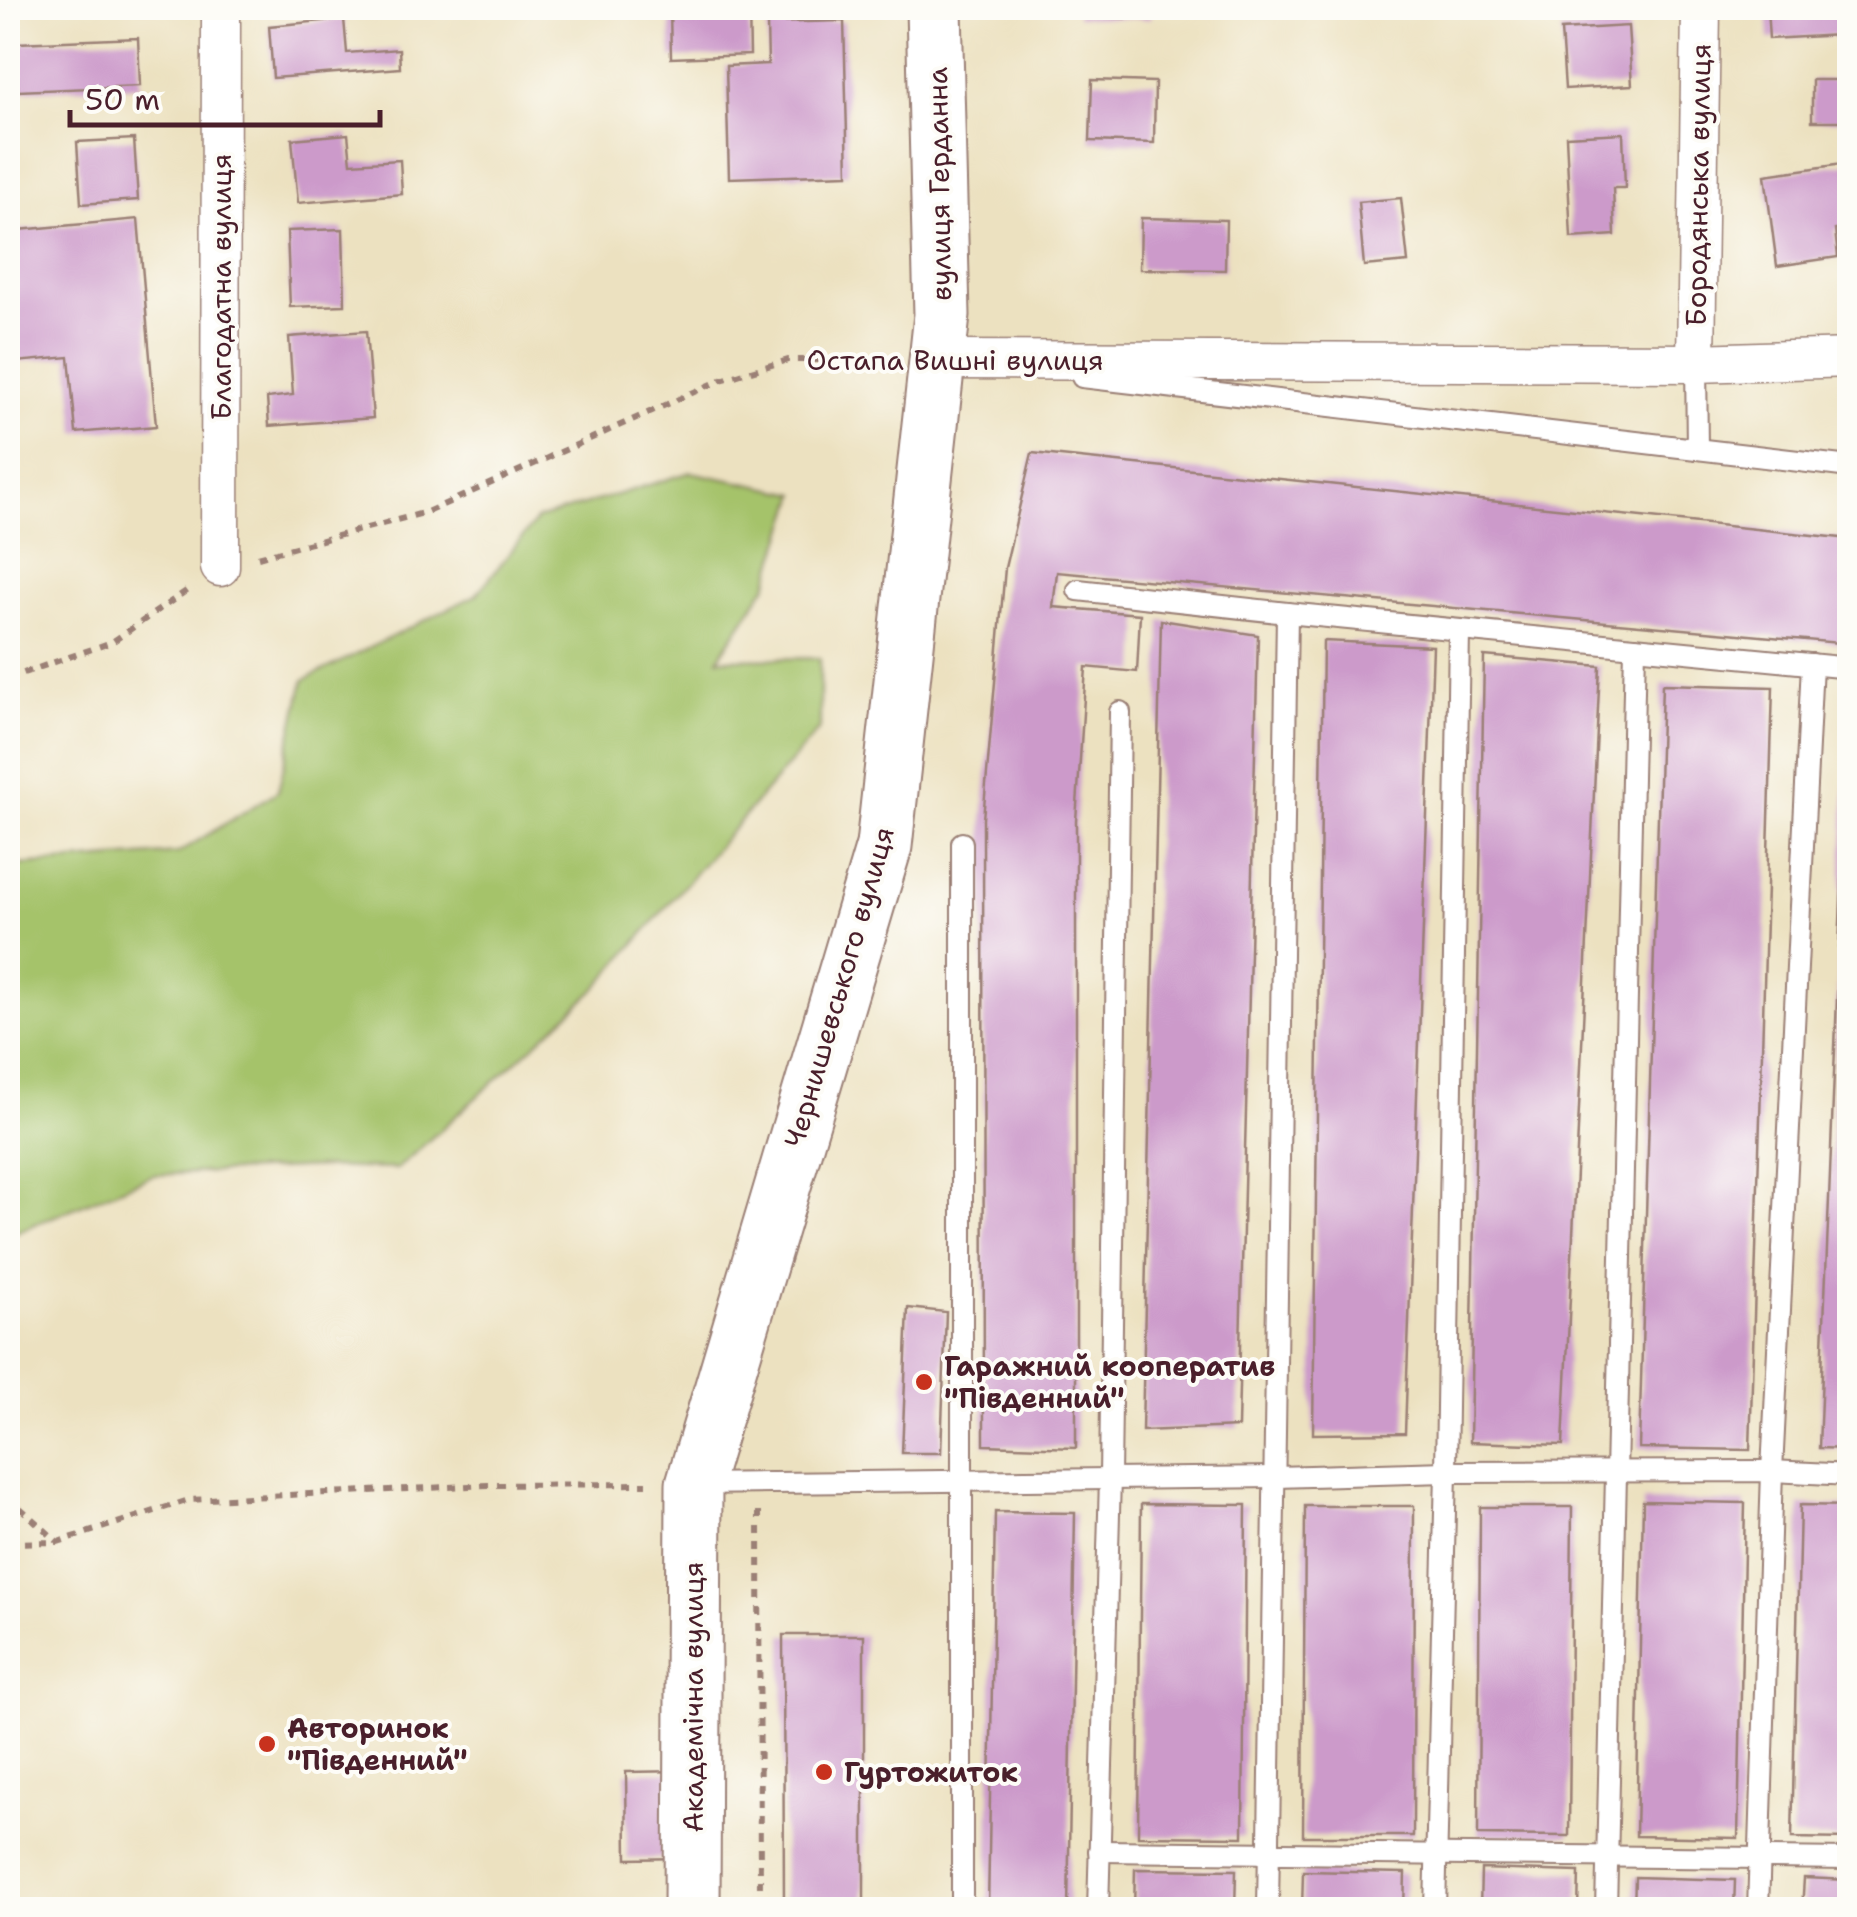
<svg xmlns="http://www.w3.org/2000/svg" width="1857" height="1917" font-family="'Shantell Sans',sans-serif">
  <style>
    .green { fill: #a5c36b; stroke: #78714b; stroke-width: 2.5 }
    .building { fill: #cc9aca }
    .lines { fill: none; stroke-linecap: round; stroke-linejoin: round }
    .lane-casing { stroke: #9b8076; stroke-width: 24 }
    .street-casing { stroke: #9b8076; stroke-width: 41 }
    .secondary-casing { stroke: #9b8076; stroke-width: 59 }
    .path { stroke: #9b8076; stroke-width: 6; stroke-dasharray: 8 8; stroke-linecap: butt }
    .lane { stroke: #fff; stroke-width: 20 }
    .street { stroke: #fff; stroke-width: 38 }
    .secondary { stroke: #fff; stroke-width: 55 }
    .poi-dot { fill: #c8321e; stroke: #fdfcf7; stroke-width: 4 }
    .labels { text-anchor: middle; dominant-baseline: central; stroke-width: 8; stroke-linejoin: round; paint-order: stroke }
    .street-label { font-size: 28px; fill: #4a1f2b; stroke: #fdfcf7 }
    .poi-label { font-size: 28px; font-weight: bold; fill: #4a1f2b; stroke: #fdfcf7; text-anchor: start }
  </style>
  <rect width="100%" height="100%" fill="#fdfcf7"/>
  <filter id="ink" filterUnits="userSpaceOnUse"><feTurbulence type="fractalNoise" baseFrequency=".01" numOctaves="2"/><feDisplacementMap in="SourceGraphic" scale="20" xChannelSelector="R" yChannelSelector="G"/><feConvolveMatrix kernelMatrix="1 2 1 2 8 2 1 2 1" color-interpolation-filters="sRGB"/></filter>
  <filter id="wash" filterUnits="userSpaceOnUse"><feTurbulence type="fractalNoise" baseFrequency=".0048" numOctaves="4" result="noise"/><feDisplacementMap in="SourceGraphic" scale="40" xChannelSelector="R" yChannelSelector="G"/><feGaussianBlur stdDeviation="2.25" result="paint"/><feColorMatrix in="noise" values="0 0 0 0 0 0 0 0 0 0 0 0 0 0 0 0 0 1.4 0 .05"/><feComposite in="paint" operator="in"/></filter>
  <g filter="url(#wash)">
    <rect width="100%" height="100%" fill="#ece1c0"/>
    <!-- green -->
    <polygon class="green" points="691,472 797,494 767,585 718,659 820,658 820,728 593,992 397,1169 319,1167 153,1175 14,1233 8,1232 8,866 178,853 278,791 304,680 476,595 537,519"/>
    <g id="blocks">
      <!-- building -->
      <g class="building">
        <polygon points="670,8 749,8 750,55 671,58"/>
        <polygon points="1077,8 1150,8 1150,19 1077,17"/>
        <polygon points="1767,8 1839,8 1840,35 1769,39"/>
        <polygon points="344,19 347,53 399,49 400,68 273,78 269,26"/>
        <polygon points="844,21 848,174 729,178 726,66 768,64 767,23"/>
        <polygon points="1628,26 1632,85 1565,89 1561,30"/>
        <polygon points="138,38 140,86 18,91 17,43"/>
        <polygon points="1092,80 1155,82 1154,143 1090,141"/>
        <rect x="1812" y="80" width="38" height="41"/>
        <polygon points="1623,133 1625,188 1613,188 1615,235 1571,238 1566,136"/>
        <polygon points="348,134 351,163 400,160 402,194 298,203 292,139"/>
        <polygon points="134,139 138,200 81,204 77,142"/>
        <polygon points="1850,163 1850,228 1835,230 1838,257 1777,266 1765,175"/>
        <polygon points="1401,198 1408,262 1364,266 1358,202"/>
        <polygon points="1141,218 1226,220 1225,270 1140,269"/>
        <polygon points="138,219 156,426 76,433 69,357 16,362 8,231"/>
        <polygon points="343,229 345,305 290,307 287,231"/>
        <polygon points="366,331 373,418 269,426 267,398 293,395 289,337"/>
        <polygon points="1032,453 1850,539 1850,644 1057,572 1053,607 1140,614 1137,672 1086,667 1076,821 1076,1448 984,1445 983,819 1005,568"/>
        <polygon points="1161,620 1258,635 1238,1427 1142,1431"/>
        <polygon points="1323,641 1433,646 1405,1433 1313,1434"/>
        <polygon points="1484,656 1600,666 1563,1445 1470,1442"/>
        <polygon points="1662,684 1773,687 1750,1450 1639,1448"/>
        <polygon points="1846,773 1850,773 1850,1449 1819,1448"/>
        <polygon points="908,1308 946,1312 941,1453 902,1453"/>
        <polygon points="1643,1501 1745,1503 1738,1838 1636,1836"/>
        <polygon points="1141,1504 1246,1505 1243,1837 1138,1836"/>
        <polygon points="1800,1505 1850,1506 1850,1839 1792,1838"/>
        <polygon points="1305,1506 1414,1506 1413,1836 1303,1836"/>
        <polygon points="1480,1507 1572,1507 1569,1836 1478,1835"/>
        <polygon points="995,1512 1075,1513 1068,1910 988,1910"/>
        <polygon points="783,1635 864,1635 864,1910 784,1910"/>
        <polygon points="684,1771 684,1858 627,1859 626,1772"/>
        <polygon points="1135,1869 1236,1870 1235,1910 1134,1910"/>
        <polygon points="1481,1869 1579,1872 1578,1910 1480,1910"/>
        <polygon points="1303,1871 1405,1873 1404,1910 1302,1910"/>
        <polygon points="1635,1877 1735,1880 1734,1910 1634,1910"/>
        <polygon points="1804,1878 1850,1880 1850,1910 1802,1910"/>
      </g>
    </g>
  </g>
  <g filter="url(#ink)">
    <use href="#blocks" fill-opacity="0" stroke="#9b8076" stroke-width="2.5"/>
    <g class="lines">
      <!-- lane casing -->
      <g class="lane-casing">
        <g id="lane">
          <polyline points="1696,363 1697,449"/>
          <polyline points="1082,377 1850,467"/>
          <polyline points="1078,590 1287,613 1268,1910"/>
          <polyline points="1287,613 1850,668"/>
          <polyline points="697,1484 1276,1477 1446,1472 1772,1471 1850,1475"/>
          <polyline points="1099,1851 1850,1859"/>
          <polyline points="962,1910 962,843"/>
          <polyline points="1098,1910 1110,1478 1120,712"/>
          <polyline points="1435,1910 1446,1472 1459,630"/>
          <polyline points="1606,1910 1635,647"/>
          <polyline points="1758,1910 1772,1471 1812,664"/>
        </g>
      </g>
      <!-- street casing -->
      <g class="street-casing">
        <g id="street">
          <polyline points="937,360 1696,363 1850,358"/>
          <polyline points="1696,363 1701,8"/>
          <polyline points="220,567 221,8"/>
        </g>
      </g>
      <!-- secondary casing -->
      <g class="secondary-casing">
        <polyline id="secondary" points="692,1910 694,1484 884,846 942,315 934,8"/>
      </g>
      <!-- path -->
      <g class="path">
        <polyline points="258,557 427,512 721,380 788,360 888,360"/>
        <polyline points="8,676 15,676 112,642 189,589"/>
        <polyline points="8,1497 57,1541"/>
        <polyline points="759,1511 760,1910"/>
        <polyline points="8,1543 58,1542 189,1500 488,1485 647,1484"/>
      </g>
      <!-- lane -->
      <use href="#lane" class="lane"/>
      <!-- street -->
      <use href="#street" class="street"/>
      <!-- secondary -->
      <use href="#secondary" class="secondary"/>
    </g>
  </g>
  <!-- markers -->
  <g class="poi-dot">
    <circle cx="924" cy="1382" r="10"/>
    <circle cx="267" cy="1744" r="10"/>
    <circle cx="824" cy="1772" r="10"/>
  </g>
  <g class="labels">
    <!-- street labels -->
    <g class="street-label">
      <text transform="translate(939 184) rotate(-91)">вулиця Герданна</text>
      <text transform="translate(1698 185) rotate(-89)">Бородянська вулиця</text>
      <text transform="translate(221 287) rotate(-90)">Благодатна вулиця</text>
      <text x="955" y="360">Остапа Вишні вулиця</text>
      <text transform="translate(839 987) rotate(-74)">Чернишевського вулиця</text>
      <text transform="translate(693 1697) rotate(-90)">Академічна вулиця</text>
    </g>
    <!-- poi labels -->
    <g class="poi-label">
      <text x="944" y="1366">Гаражний кооператив<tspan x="944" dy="32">"Південний"</tspan></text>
      <text x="287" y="1728">Авторинок<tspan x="287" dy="32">"Південний"</tspan></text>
      <text x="844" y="1772">Гуртожиток</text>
    </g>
  </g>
  <!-- margin -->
  <rect width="1857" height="1917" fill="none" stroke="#fdfcf7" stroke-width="40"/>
  <!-- scale -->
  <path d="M70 110v15h310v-15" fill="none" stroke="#4a1f2b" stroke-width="5"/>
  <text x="85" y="110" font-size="30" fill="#4a1f2b" stroke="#fdfcf7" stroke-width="8" paint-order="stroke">50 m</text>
</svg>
